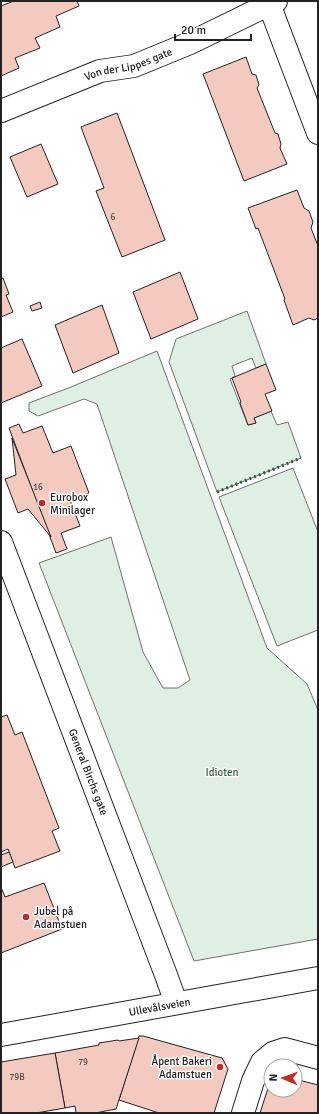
<svg xmlns="http://www.w3.org/2000/svg" width="319" height="1114" font-family="Signika,sans-serif">
  <style>
    .green { fill: #e0efe3; stroke: #6f6f6f }
    .building { fill: #f3c9c0; stroke: #222 }
    .lines { fill: none; stroke-linecap: round; stroke-linejoin: round }
    .street-casing { stroke: #222; stroke-width: 24 }
    .secondary-casing { stroke: #222; stroke-width: 24 }
    .street { stroke: #fff; stroke-width: 22 }
    .secondary { stroke: #fff; stroke-width: 22 }
    .hedge { stroke: #2f5e38; stroke-width: 3; stroke-dasharray: 2 3; stroke-linecap: butt }
    .poi-dot { fill: #c62828; stroke: #fff; stroke-width: 1.5 }
    .labels { text-anchor: middle; dominant-baseline: central; stroke-width: 3; stroke-linejoin: round; paint-order: stroke }
    .number-label { font-size: 9px; fill: #564c4a }
    .street-label { font-size: 11px; fill: #222; stroke: #fff }
    .poi-label { font-size: 11px; fill: #222; stroke: #fff; text-anchor: start }
    .park-label { font-size: 11px; fill: #2f5e38; stroke: #fff }
  </style>
  <rect width="100%" height="100%" fill="#fff"/>
  <!-- green -->
  <g class="green">
    <polygon points="247,311 266,364 256,368 252,358 232,366 235,376 230,379 248,425 256,423 254,418 271,411 277,425 288,422 301,458 217,492 169,362 176,339"/>
    <polygon points="157,351 267,648 307,684 318,710 318,939 194,961 39,563 111,537 143,652 163,688 178,688 190,680 97,404 84,399 38,416 29,411 29,403 71,387"/>
    <polygon points="293,468 318,532 318,630 277,646 219,497"/>
  </g>
  <!-- building -->
  <g class="building">
    <polygon points="14,1 77,1 79,6 56,16 60,27 35,38 40,48 15,58 19,68 1,76 1,6"/>
    <polygon points="246,57 252,74 256,75 259,85 257,88 275,133 278,134 281,144 280,148 287,164 244,181 203,74"/>
    <polygon points="117,113 165,240 122,257 96,191 104,188 81,127"/>
    <polygon points="41,144 58,184 27,197 10,157"/>
    <polygon points="297,190 304,208 309,211 313,222 311,228 318,246 318,318 314,320 309,318 293,325 284,300 285,299 258,228 256,229 248,208"/>
    <polygon points="180,272 198,319 151,339 133,292"/>
    <polygon points="3,278 9,294 6,295 13,312 1,317 1,279"/>
    <polygon points="40,302 42,308 32,311 30,306"/>
    <polygon points="102,305 119,353 73,373 55,325"/>
    <polygon points="22,339 42,386 1,403 1,348"/>
    <polygon points="266,364 276,390 265,394 272,411 254,418 256,423 248,425 240,403 241,402 232,378"/>
    <polygon points="19,424 23,433 42,426 53,453 71,446 89,493 70,500 80,526 61,533 67,549 56,553 9,428"/>
    <polygon points="12,438 51,537 28,509 18,513 5,479 16,475"/>
    <polygon points="7,715 15,735 22,732 59,828 52,831 60,851 15,868 8,849 1,852 1,717"/>
    <polygon points="9,852 13,862 1,867 1,855"/>
    <polygon points="44,883 62,929 1,953 1,887 5,897"/>
    <polygon points="139,1036 143,1036 222,1058 228,1069 214,1113 159,1113 119,1100"/>
    <polygon points="139,1038 116,1109 95,1113 76,1113 75,1106 65,1108 55,1053 99,1045 99,1043 118,1040 119,1041"/>
    <polygon points="55,1053 65,1108 36,1113 1,1113 1,1062"/>
    <polygon points="295,1079 318,1085 318,1113 260,1113 270,1082 271,1081 271,1090 295,1090"/>
  </g>
  <g class="lines">
    <!-- street casing -->
    <g class="street-casing">
      <g id="street">
        <polyline points="269,4 318,133"/>
        <path id="s1" d="M1 111 100 71 134 66 190 43 276 1"/>
        <path id="s2" d="M1 542 166 975 176 1003"/>
        <polyline points="243,1113 253,1081 262,1062 273,1053 285,1049 318,1058"/>
      </g>
    </g>
    <!-- secondary casing -->
    <g class="secondary-casing">
      <g id="secondary">
        <path id="s3" d="M1 1035 318 978"/>
      </g>
    </g>
    <!-- street -->
    <use href="#street" class="street"/>
    <!-- secondary -->
    <use href="#secondary" class="secondary"/>
    <!-- hedge -->
    <polyline class="hedge" points="217,492 301,458"/>
  </g>
  <!-- markers -->
  <g class="poi-dot">
    <circle cx="42" cy="503" r="4"/>
    <circle cx="26" cy="917" r="4"/>
    <circle cx="220" cy="1067" r="4"/>
  </g>
  <g class="labels">
    <!-- number labels -->
    <g class="number-label">
      <text x="113" y="217">6</text>
      <text x="38" y="487">16</text>
      <text x="83" y="1062">79</text>
      <text x="17" y="1077">79B</text>
    </g>
    <!-- street labels -->
    <g class="street-label">
      <text stroke="none"><textPath href="#s1" startOffset="136">Von der Lippes gate</textPath></text>
      <text stroke="none"><textPath href="#s2" startOffset="246">General Birchs gate</textPath></text>
      <text stroke="none"><textPath href="#s3" startOffset="161">Ullevålsveien</textPath></text>
    </g>
    <!-- poi labels -->
    <g class="poi-label">
      <text x="50" y="497">Eurobox<tspan x="50" dy="13">Minilager</tspan></text>
      <text x="34" y="911">Jubel på<tspan x="34" dy="13">Adamstuen</tspan></text>
      <text x="212" y="1061" text-anchor="end">Åpent Bakeri<tspan x="212" dy="13">Adamstuen</tspan></text>
    </g>
    <!-- park labels -->
    <g class="park-label">
      <text x="222" y="772">Idioten</text>
    </g>
  </g>
  <!-- border -->
  <rect width="319" height="1114" fill="none" stroke="#222222" stroke-width="4"/>
  <!-- north arrow -->
  <g transform="translate(283 1078) rotate(272)"><circle r="19" fill="#ffffff" stroke="#a7a7a7"/>
  <path d="M0-3L7 15L0 10L-7 15Z" fill="#c62828"/>
  <text y="-6" font-size="11" font-weight="bold" text-anchor="middle" fill="#222222">N</text>
  </g>
  <!-- scale -->
  <path d="M175 34v6h76v-6" fill="none" stroke="#222222" stroke-width="2"/>
  <text x="181" y="34" font-size="12" fill="#222222" stroke="#ffffff" stroke-width="3" paint-order="stroke">20 m</text>
</svg>
